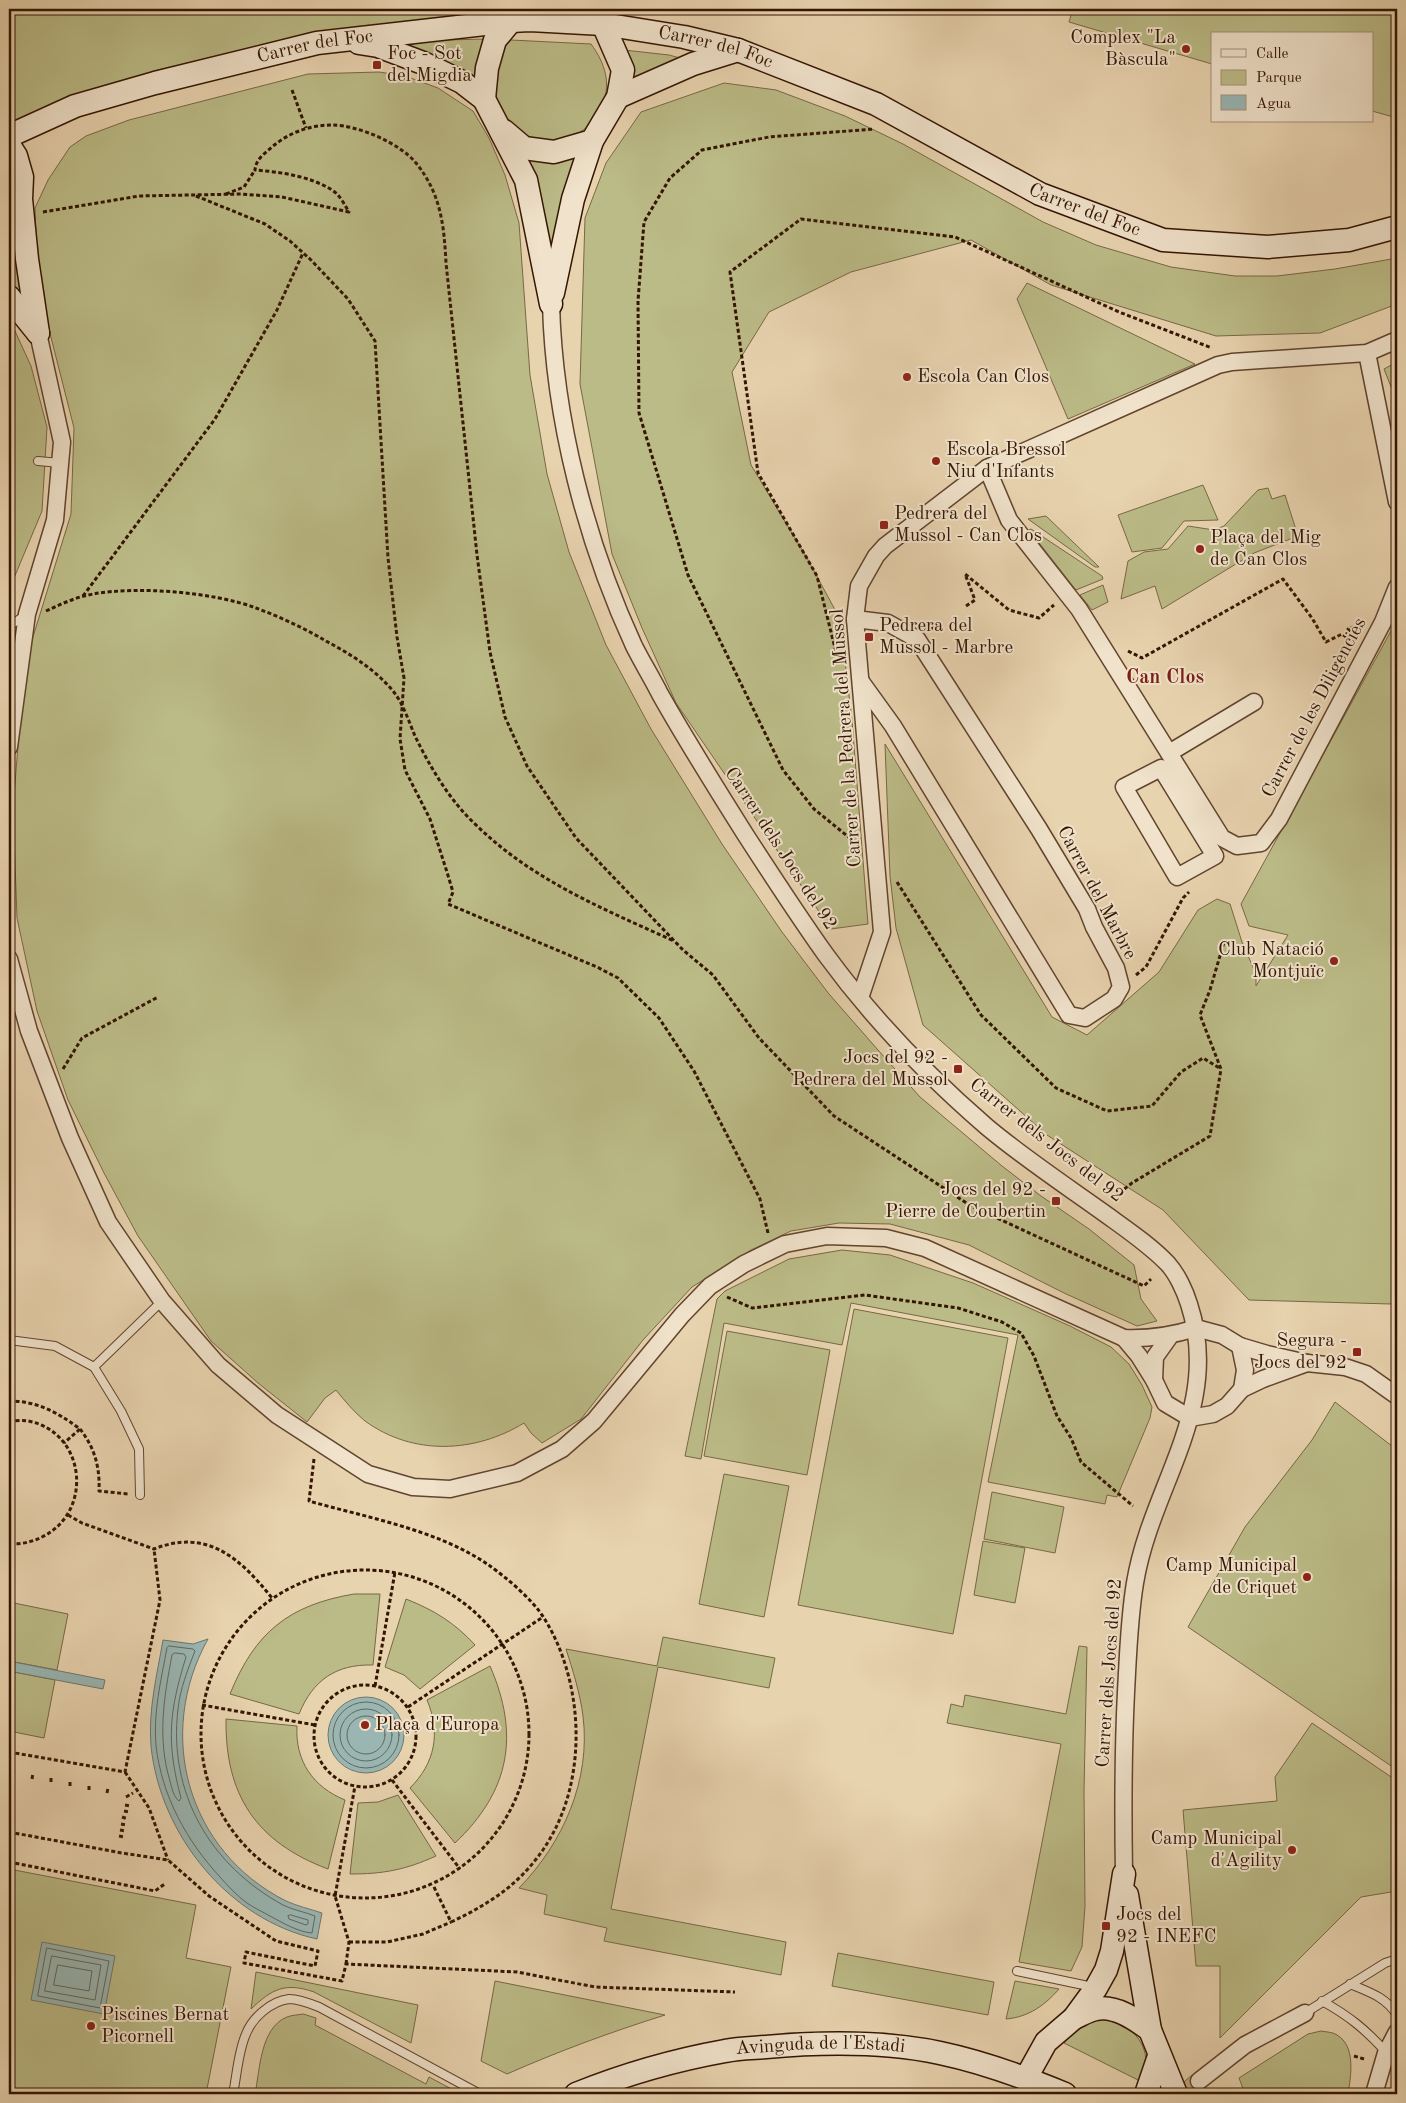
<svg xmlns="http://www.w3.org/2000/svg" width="1406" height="2103" font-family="'Old Standard TT',serif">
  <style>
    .green { fill: #bbbb87; stroke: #786844 }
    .water { fill: #99b6b3; stroke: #71766c }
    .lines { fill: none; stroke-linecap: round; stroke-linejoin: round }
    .shore { stroke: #66665a; stroke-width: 1 }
    .street-tunnel { stroke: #c4ad8c; stroke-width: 16; stroke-dasharray: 16 8; stroke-linecap: butt }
    .lane-casing { stroke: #61442d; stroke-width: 10 }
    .street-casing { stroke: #61442d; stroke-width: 19 }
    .secondary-casing { stroke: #341502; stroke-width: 25 }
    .path { stroke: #341502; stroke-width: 3; stroke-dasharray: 4 2.5; stroke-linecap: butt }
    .lane { stroke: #f0e2cb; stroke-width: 8 }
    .street { stroke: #f0e2cb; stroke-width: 16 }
    .secondary { stroke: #f0e2cb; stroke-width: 22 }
    .poi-dot { fill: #8f2418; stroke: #f0e2cb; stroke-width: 2 }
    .labels { text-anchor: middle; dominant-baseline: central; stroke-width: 4; stroke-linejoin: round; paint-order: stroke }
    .poi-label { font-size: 19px; fill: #341502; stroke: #f0e2cb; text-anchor: start }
    .street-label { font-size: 19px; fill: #341502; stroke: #f0e2cb }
    .neighbourhood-label { font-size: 20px; font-weight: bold; fill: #7a1f14; stroke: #f0e2cb }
  </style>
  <rect width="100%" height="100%" fill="#e8d3af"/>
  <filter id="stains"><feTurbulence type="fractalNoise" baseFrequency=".004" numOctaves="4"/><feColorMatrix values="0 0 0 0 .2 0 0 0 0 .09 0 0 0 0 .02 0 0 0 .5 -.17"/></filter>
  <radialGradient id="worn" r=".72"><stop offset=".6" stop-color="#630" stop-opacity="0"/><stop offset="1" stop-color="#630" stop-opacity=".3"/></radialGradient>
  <!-- green -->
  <g class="green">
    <polygon points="9,9 521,9 530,20 340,39 9,136"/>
    <polygon points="1073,9 1397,9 1397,118 1372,111 1372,34 1212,34 1212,64 1069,22"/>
    <polygon points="486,39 476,68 474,82 402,45 445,40"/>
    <path d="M511 40 591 44C605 63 613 86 600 108 597 113 594 120 590 124 557 157 505 138 493 96 491 90 495 80 496 74 500 56 499 53 511 40Z"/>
    <polygon points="624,50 669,55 691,61 629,86"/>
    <path d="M379 72 405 76 438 88 473 111 489 138 505 175 519 223 530 375 547 474 569 552 606 645 651 729 722 844 782 932 829 994 878 1050 920 1097 1002 1166 1041 1196 1089 1229 1134 1265 1141 1299 1157 1321 1137 1326 1064 1293 969 1245 890 1224 839 1223 791 1231 751 1250 692 1287 643 1340 581 1419 542 1443 531 1433 524 1423C475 1453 413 1456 365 1421 354 1412 345 1401 336 1390L325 1398 307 1422 258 1383 211 1341 138 1236 104 1173 68 1100 37 1011 17 918 13 808 20 721 32 640 71 514 74 428 42 302 37 260 35 208 48 180 70 147 86 136 129 120 308 74Z"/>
    <polygon points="724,83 776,90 845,116 903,144 1043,222 1096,245 1171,267 1235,276 1277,276 1335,269 1397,258 1397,304 1320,333 1216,336 1051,285 971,240 851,272 769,312 732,372 751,465 807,558 840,619 852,720 868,924 831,929 676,703 642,628 612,554 580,384 585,218 606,163 641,112"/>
    <polygon points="579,153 553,268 526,155"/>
    <polygon points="14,237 24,298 9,287 9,242"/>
    <polygon points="1027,283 1195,364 1068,419 1017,299"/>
    <polygon points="9,318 31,366 47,427 42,511 9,590"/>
    <polygon points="1397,362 1397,402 1384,369"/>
    <polygon points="1203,485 1218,520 1184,521 1162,548 1132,552 1118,515"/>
    <polygon points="1268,488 1272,499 1285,495 1298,536 1254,553 1162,609 1155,586 1121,599 1128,561 1144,552 1168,549 1188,526 1214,530 1224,526 1258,490"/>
    <polygon points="1046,516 1099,567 1095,567 1028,519"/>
    <polygon points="1031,529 1102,576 1103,579 1076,590 1029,530"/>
    <polygon points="1103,585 1108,602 1092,610 1080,595"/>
    <polygon points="1397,620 1397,1311 1391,1304 1249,1300 1163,1210 1047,1135 923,1025 896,928 890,876 885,744 1052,1017 1087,1035 1159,972 1198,910 1217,899 1230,904 1242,942 1256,974 1256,986 1288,935 1249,926 1241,904"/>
    <polygon points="842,1250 890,1255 973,1283 1070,1326 1111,1347 1129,1364 1142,1385 1152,1407 1150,1418 1117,1497 1107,1495 1105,1504 988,1482 1018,1335 851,1303 842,1345 724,1323 701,1459 685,1456 717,1299 725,1291 789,1259"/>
    <polygon points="854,1309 1008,1338 953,1634 798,1605"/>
    <polygon points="727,1331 830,1350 807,1475 704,1456"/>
    <polygon points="1335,1402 1397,1450 1397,1770 1188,1627 1245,1527 1312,1440"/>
    <polygon points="724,1474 789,1486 764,1617 699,1604"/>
    <polygon points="992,1492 1064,1507 1055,1553 984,1539"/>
    <polygon points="983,1541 1025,1548 1015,1603 974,1595"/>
    <path d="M354 1594H380L373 1665C336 1664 313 1680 299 1714L230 1694C255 1632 289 1605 354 1594Z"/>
    <path d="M406 1599C434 1610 455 1623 475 1645L420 1689 404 1675 385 1667Z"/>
    <polygon points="9,1602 68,1614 57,1670 9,1661"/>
    <path d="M663 1637 775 1658 769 1688 658 1667 611 1909 786 1942 781 1975 604 1941 607 1928 544 1914 547 1895 519 1888C563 1843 591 1780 583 1716 580 1693 573 1671 566 1649L657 1666Z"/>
    <polygon points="1079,1646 1087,1647 1084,1791 1085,1906 1082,1947 1071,1971 1019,1962 1061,1744 947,1723 951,1704 963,1707 965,1695 1066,1714"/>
    <path d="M490 1666C520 1735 510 1791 455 1843L410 1788C435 1763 441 1733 427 1700Z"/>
    <polygon points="9,1671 55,1680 44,1738 9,1731"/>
    <path d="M226 1719 297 1726C295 1761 313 1787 345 1800L328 1869C256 1842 225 1795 226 1719Z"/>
    <polygon points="1312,1723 1397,1781 1397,1891 1361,1897 1220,2038 1220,1966 1196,1966 1183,1810 1277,1801 1275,1777"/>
    <path d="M398 1795 436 1856C405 1870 383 1874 350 1874L358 1803 378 1802Z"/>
    <polygon points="9,1869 196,1905 186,1958 231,1967 206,2094 9,2094"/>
    <polygon points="838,1953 994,1982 988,2015 832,1986"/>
    <path d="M256 1972 418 2005 411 2043 314 1992C285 1982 272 1989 251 2009Z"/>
    <path d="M495 1981 665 2015C611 2032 559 2051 507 2074L481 2061Z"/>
    <path d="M1015 1981 1059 1989C1045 2005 1029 2017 1006 2019Z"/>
    <path d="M303 2014 316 2018 315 2025 426 2084 429 2077 461 2094H255C260 2070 260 2028 287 2017 292 2015 298 2015 303 2014Z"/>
    <path d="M1103 2019C1109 2021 1117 2023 1122 2025 1145 2037 1151 2060 1142 2082L1064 2043C1077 2026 1082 2022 1103 2019Z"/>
    <path d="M1321 2031C1326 2032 1333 2032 1337 2035 1356 2046 1351 2076 1348 2094H1245L1239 2078 1308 2034Z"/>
    <polygon points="1192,2075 1208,2091 1204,2094 1170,2094"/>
  </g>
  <!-- water -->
  <g class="water">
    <path d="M208 1639C155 1734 187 1851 286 1901 297 1906 310 1909 322 1913L317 1939C229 1920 160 1835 151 1746 148 1710 157 1675 163 1640L193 1644Z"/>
    <polygon points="9,1661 105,1680 103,1689 9,1671"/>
    <circle cx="366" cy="1735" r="38"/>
    <polygon points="42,1942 115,1956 104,2014 31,2000"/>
  </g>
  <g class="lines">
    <!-- shore -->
    <g class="shore">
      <path d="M169 1646 193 1649 195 1651C188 1669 180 1689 178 1709 168 1793 210 1865 283 1905 293 1910 305 1912 315 1916L312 1933C298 1932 283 1923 270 1916 263 1912 254 1908 247 1903 237 1896 228 1886 220 1877 186 1840 162 1796 156 1746 153 1713 161 1680 167 1648Z"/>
      <path d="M175 1653 184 1654 186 1657C169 1712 166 1742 181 1798L179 1801C173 1796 172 1788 170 1781 157 1738 164 1697 172 1655Z"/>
      <circle cx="366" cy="1735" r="33"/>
      <circle cx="366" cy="1735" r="26"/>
      <circle cx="366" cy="1735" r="19"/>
      <polygon points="291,1915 308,1920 308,1924 306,1925 289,1919 288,1916"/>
      <polygon points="47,1948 109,1961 100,2008 38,1996"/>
      <polygon points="52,1956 101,1965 95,2000 45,1991"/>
      <polygon points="58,1965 92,1971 89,1991 54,1985"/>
    </g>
    <!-- street-tunnel -->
    <polyline class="street-tunnel" points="1184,2094 1199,2081"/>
    <!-- lane casing -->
    <g class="lane-casing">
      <g id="lane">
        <polyline points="38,461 60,463"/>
        <polyline points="9,626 26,615"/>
        <polyline points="9,1340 55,1346 94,1367 121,1411 139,1449 140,1495"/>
        <polyline points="94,1367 162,1301"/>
        <polyline points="1017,1971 1093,1987"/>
        <path d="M1350 1984C1369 1992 1386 1997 1397 2015"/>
        <path d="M1322 2001C1349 2016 1365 2029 1386 2052"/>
        <polyline points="1305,2013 1385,1963 1397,1959"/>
        <path d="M233 2094C237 2075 238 2052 246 2034 252 2018 271 2001 289 1999 299 1999 309 2003 319 2007L480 2094"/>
      </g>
    </g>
    <!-- street casing -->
    <g class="street-casing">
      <g id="street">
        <path d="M551 304C554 419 586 542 634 646 642 662 652 678 660 694 687 742 716 788 745 834 771 874 798 916 826 955 872 1018 928 1076 987 1127 1024 1158 1065 1185 1104 1213 1126 1229 1150 1245 1168 1264 1177 1274 1185 1291 1189 1304 1223 1408 1151 1485 1135 1583 1129 1619 1128 1656 1126 1692 1123 1753 1123 1813 1124 1874"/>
        <polyline points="1367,353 1397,502"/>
        <polyline points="987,468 1009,520 1079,609 1222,838 1237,846 1261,843 1279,819 1383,622 1397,587"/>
        <polyline points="855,619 888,623 917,639 1039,829 1087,909 1094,927 1116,968 1121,987 1114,999 1085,1018 1069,1015 893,726 862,683"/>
        <polyline points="9,747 27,614 55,520 62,442 38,333"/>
        <polyline points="1169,753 1254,702"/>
        <polygon points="1161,768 1215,856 1177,877 1124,787"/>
        <path d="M9 959 29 1031 70 1138 108 1222 162 1301 218 1365 277 1415 368 1474 413 1487 450 1489 517 1473 562 1449 594 1421 682 1315 710 1286 744 1264 785 1244 827 1236 886 1238 925 1248 1124 1338C1150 1339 1171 1336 1196 1328"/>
        <polyline points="860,998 882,932 855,619 859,586 876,556 885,546 987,468 1218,365 1232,362 1367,353 1397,340"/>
        <polyline points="1196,1328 1222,1335 1240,1346 1267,1354 1307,1363 1345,1367 1366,1374 1397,1396"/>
        <polyline points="1124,1338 1139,1356 1154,1380 1165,1403 1190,1418"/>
        <polyline points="1240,1346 1245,1370 1242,1389"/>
        <polyline points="1154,1380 1155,1357 1170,1336"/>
        <polyline points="1190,1418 1213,1414 1227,1406 1242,1389 1263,1379 1307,1363"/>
        <polyline points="1199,2081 1245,2045 1305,2013"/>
        <polyline points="1374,2094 1386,2053 1397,2032"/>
      </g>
    </g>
    <!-- secondary casing -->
    <g class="secondary-casing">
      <g id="secondary">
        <polyline points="359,43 378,46 423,63 462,82 484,99 526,180 551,304"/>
        <polyline points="618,97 693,64 738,50"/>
        <polyline points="484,99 487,68 495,40 511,21"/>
        <polyline points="504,131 524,148 554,152 592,141"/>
        <path id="s1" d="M9 136 75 106 155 83 317 43 511 21 530 20 603 24 684 37 738 50 876 104 1040 194 1163 240 1268 247 1349 240 1397 227"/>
        <polyline points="9,145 16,156 22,177 21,199 27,259 38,333"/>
        <polyline points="553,293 573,199 592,141 618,97 623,70 603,24"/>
        <polyline points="9,297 38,333"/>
        <polyline points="1127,1895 1150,2030 1176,2094"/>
        <path d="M1074 2018C1081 2015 1089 2010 1096 2009 1115 2005 1135 2019 1150 2030"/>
        <polyline points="1026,2078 1046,2042 1074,2018 1096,1988 1106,1970 1112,1951 1124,1874"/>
        <path id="s2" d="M576 2094C623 2075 675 2060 725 2051 738 2048 753 2048 766 2047 823 2042 883 2041 940 2053 983 2062 1024 2077 1065 2094"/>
        <polyline points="1146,2094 1159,2056"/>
      </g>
    </g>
    <!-- path -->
    <g class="path">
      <polyline points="9,11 31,11 19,9"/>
      <polyline points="292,90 306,128"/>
      <polyline points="226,194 244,187 255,170"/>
      <polyline points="196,196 265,224 290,241 311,260 348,299 375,341 388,558 397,637 404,678 400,739 405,770 430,819 446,869 453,892 448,904 597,967 618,978 659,1018 694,1071 760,1199 768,1233"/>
      <path d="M43 212 139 196 241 194 282 197 349 212C344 204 340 195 332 190 310 176 280 172 255 170 256 159 264 154 272 147 288 133 310 125 332 125 357 125 400 143 416 163 441 194 444 225 446 263L477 555 490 652 505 717 527 766 576 838 683 950 713 975 759 1038 834 1116 971 1206 1144 1286 1151 1279"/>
      <polyline points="83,596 215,419 277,310 303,253"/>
      <polyline points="966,606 975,600 965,574 1009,610 1039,618 1054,605"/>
      <path d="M46 611C61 604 76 597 93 594 138 586 213 592 256 608 280 617 304 628 326 641 350 654 375 669 393 691 403 703 409 722 415 736 430 767 449 799 473 822 530 879 601 908 674 941"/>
      <polyline points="931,629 940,623"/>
      <polyline points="1355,636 1348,629 1361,624"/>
      <polyline points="1128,651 1142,658 1283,579 1312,618 1326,642 1342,634 1353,642"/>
      <polyline points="839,664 817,576 758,473 730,272 801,219 955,237 1119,312 1212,348"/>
      <polyline points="856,843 814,809 783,770 688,575 639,413 638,301 644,222 670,178 702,150 769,137 874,129"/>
      <polyline points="897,882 981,1015 1056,1088 1107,1111 1152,1106 1181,1072 1203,1058 1221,1069"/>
      <polyline points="1136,975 1146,967 1183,898 1189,892"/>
      <polyline points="63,1069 82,1038 158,997"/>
      <polyline points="1114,1197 1132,1183 1210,1136 1221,1069 1200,1015 1210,990 1224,942"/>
      <polyline points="727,1297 752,1308 865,1295 958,1308 1002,1322 1021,1333 1034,1356 1057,1416 1071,1438 1081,1462 1133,1506"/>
      <path d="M9 1401C37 1401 57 1412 80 1429L64 1443"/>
      <path d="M9 1421C15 1421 22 1420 28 1421 86 1432 94 1512 42 1537 32 1542 20 1545 9 1543"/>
      <path d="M80 1429C95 1448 100 1468 99 1491L128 1494"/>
      <path d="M314 1459 309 1501C368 1518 439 1530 490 1566 507 1578 533 1600 544 1618 584 1682 588 1777 548 1842 524 1881 492 1903 451 1922L433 1885"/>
      <path d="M68 1515 82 1523 154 1549C207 1528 240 1558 272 1598"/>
      <circle cx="365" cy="1734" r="164"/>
      <circle cx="365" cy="1736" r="51"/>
      <polyline points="375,1686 395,1572"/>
      <polyline points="202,1705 315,1725"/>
      <polyline points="408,1707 543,1617"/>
      <polyline points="9,1752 125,1772 160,1600 154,1549"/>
      <polyline points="125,1772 149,1808 168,1860"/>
      <polyline points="13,1775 14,1770"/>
      <polyline points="32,1779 33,1773"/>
      <polyline points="392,1780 460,1869"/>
      <polyline points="51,1782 51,1777"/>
      <polyline points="70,1786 70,1781"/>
      <polyline points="89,1790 89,1784"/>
      <polyline points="107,1793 108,1788"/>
      <polyline points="126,1797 133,1793"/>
      <polyline points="125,1805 131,1806"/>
      <polyline points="124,1811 130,1812"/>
      <polyline points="122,1817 128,1819"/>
      <polyline points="121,1824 127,1825"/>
      <polyline points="120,1830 126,1831"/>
      <polyline points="9,1832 122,1853 168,1860 209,1896 276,1941 318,1951 315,1966 246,1952 244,1963 342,1981 346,1964 517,1972 595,1987 735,1992"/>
      <polyline points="119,1836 125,1837"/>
      <polyline points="9,1862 155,1891 166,1883"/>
      <polyline points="349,1942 387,1942 423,1934 451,1922"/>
      <polyline points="346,1964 349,1942 335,1896 355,1786"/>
      <polyline points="1354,2056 1364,2059"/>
    </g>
    <!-- lane -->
    <use href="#lane" class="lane"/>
    <!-- street -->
    <use href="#street" class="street"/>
    <!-- secondary -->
    <use href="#secondary" class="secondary"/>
  </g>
  <!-- markers -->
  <g class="poi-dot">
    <circle cx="1186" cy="49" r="5"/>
    <rect x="372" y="60" width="10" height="10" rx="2.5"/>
    <circle cx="907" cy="377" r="5"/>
    <circle cx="936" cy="461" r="5"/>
    <rect x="879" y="520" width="10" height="10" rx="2.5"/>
    <circle cx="1200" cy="549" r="5"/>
    <rect x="864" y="632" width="10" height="10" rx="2.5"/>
    <circle cx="1334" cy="961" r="5"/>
    <rect x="953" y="1064" width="10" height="10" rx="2.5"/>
    <rect x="1051" y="1196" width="10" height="10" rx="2.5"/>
    <rect x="1352" y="1347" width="10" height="10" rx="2.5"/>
    <circle cx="1307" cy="1577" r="5"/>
    <circle cx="365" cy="1725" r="5"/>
    <circle cx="1292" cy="1850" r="5"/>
    <rect x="1101" y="1921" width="10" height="10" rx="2.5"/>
    <circle cx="91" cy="2026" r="5"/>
  </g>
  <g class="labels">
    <!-- poi labels -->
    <g class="poi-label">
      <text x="1176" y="38" text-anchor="end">Complex "La<tspan x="1176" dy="22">Bàscula"</tspan></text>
      <text x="387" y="54">Foc - Sot<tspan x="387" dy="22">del Migdia</tspan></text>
      <text x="917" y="377">Escola Can Clos</text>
      <text x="946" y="450">Escola Bressol<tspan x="946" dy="22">Niu d'Infants</tspan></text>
      <text x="894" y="514">Pedrera del<tspan x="894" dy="22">Mussol - Can Clos</tspan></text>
      <text x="1210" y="538">Plaça del Mig<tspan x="1210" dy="22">de Can Clos</tspan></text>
      <text x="879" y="626">Pedrera del<tspan x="879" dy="22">Mussol - Marbre</tspan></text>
      <text x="1324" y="950" text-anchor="end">Club Natació<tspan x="1324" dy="22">Montjuïc</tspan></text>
      <text x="948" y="1058" text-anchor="end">Jocs del 92 -<tspan x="948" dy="22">Pedrera del Mussol</tspan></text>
      <text x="1046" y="1190" text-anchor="end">Jocs del 92 -<tspan x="1046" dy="22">Pierre de Coubertin</tspan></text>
      <text x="1347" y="1341" text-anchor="end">Segura -<tspan x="1347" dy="22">Jocs del 92</tspan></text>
      <text x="1297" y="1566" text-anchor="end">Camp Municipal<tspan x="1297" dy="22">de Criquet</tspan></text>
      <text x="375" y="1725">Plaça d'Europa</text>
      <text x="1282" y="1839" text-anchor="end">Camp Municipal<tspan x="1282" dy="22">d'Agility</tspan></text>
      <text x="1116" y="1915">Jocs del<tspan x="1116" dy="22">92 - INEFC</tspan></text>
      <text x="101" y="2015">Piscines Bernat<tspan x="101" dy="22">Picornell</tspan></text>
    </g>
    <!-- street labels -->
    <g class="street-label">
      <text stroke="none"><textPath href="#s1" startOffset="320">Carrer del Foc</textPath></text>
      <text stroke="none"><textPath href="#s1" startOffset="725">Carrer del Foc</textPath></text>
      <text stroke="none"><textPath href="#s1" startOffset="1130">Carrer del Foc</textPath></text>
      <text transform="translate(1315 708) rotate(-62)">Carrer de les Diligències</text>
      <text transform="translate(847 738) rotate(-94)">Carrer de la Pedrera del Mussol</text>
      <text transform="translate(780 849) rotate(57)">Carrer dels Jocs del 92</text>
      <text transform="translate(1096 893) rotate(62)">Carrer del Marbre</text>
      <text transform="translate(1046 1141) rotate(38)">Carrer dels Jocs del 92</text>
      <text transform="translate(1110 1673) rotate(-86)">Carrer dels Jocs del 92</text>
      <text stroke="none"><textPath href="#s2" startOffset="251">Avinguda de l'Estadi</textPath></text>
    </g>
    <!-- neighbourhood labels -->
    <g class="neighbourhood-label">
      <text x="1165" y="678">Can Clos</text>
    </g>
  </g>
  <!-- margin -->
  <rect width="1406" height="2103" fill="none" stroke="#e8d3af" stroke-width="30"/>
  <rect x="10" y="10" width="1386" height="2083" fill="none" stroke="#341502" stroke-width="2.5"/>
  <rect x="15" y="15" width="1376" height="2073" fill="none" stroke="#341502"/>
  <!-- legend -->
  <rect x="1211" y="32" width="162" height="90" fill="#f0e2cb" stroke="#a5907b"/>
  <rect x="1221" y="49" width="25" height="8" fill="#f0e2cb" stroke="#a5907b"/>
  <text x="1256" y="58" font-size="15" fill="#341502">Calle</text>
  <rect x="1221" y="70" width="25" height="15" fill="#bbbb87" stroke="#a5907b"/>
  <text x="1256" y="82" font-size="15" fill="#341502">Parque</text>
  <rect x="1221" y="95" width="25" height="15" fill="#99b6b3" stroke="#a5907b"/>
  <text x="1256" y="108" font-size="15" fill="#341502">Agua</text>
  <rect width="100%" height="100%" filter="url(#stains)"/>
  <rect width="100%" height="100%" fill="url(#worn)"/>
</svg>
